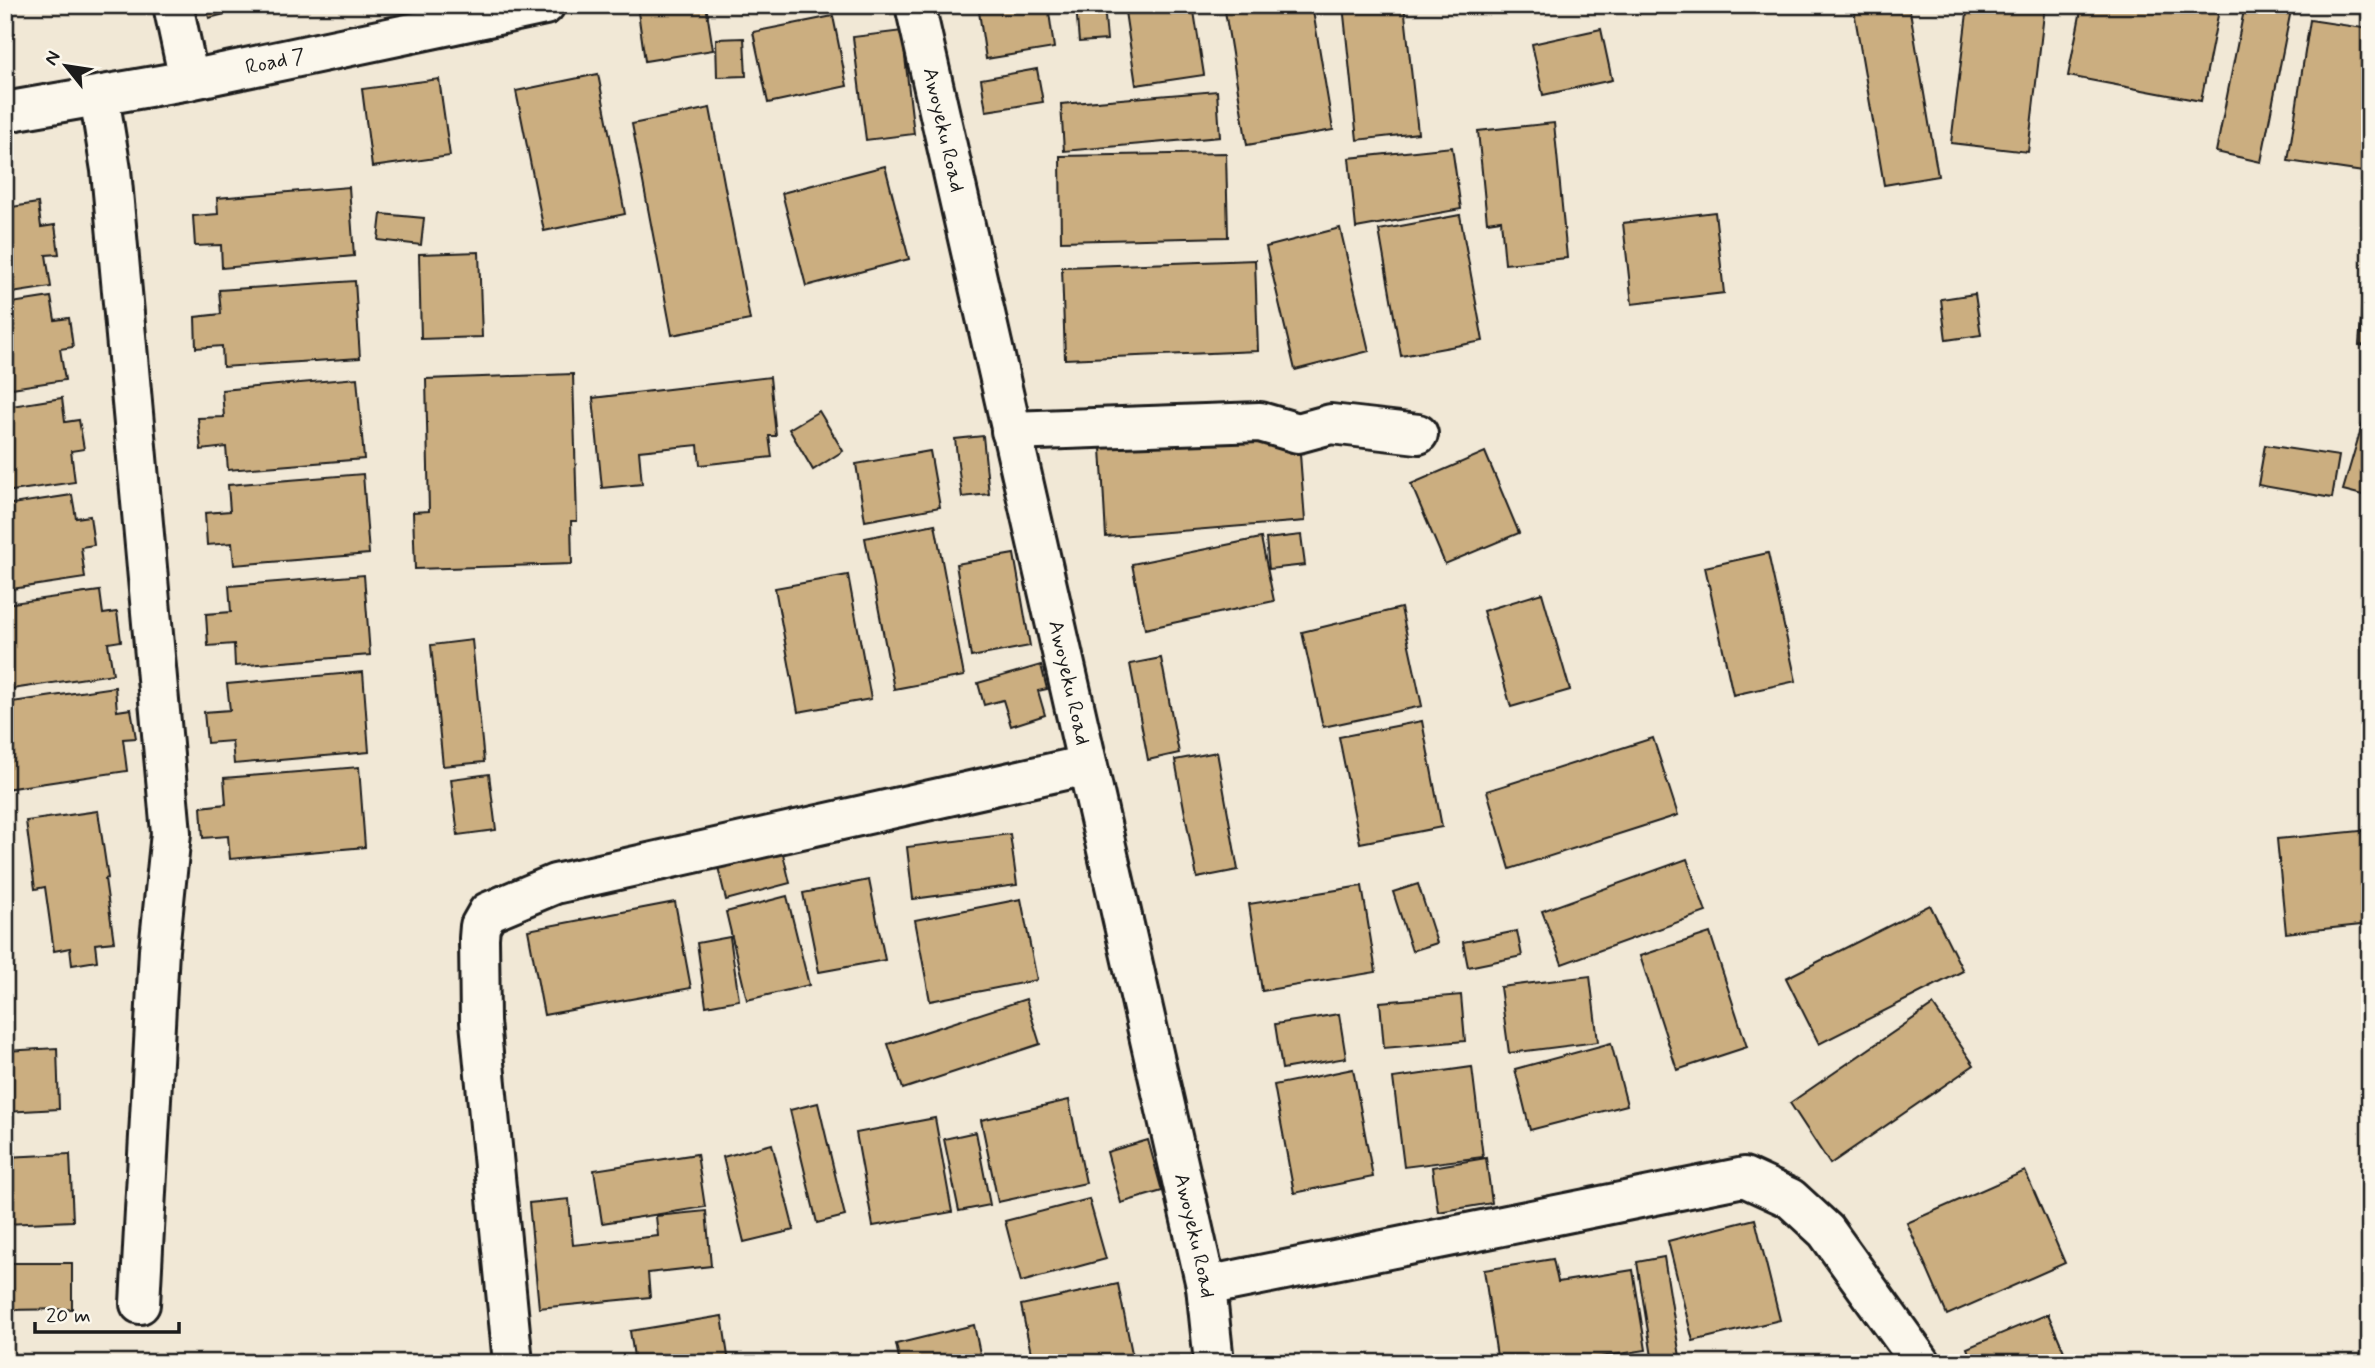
<svg xmlns="http://www.w3.org/2000/svg" width="2375" height="1368" font-family="Mynerve,sans-serif">
  <style>
    .building { fill: #cbae80; stroke: #1c1c1c; stroke-width: 2 }
    .lines { fill: none; stroke-linecap: round; stroke-linejoin: round }
    .minor-casing { stroke: #1c1c1c; stroke-width: 44 }
    .minor { stroke: #fbf7ec; stroke-width: 38 }
    .labels { text-anchor: middle; dominant-baseline: central; stroke-width: 5; stroke-linejoin: round; paint-order: stroke }
    .street-label { font-size: 21px; fill: #1c1c1c; stroke: #fbf7ec }
  </style>
  <rect width="100%" height="100%" fill="#f1e8d6"/>
  <filter id="ink" filterUnits="userSpaceOnUse"><feTurbulence type="fractalNoise" baseFrequency=".0143" numOctaves="2"/><feDisplacementMap in="SourceGraphic" scale="14" xChannelSelector="R" yChannelSelector="G"/><feConvolveMatrix kernelMatrix="1 2 1 2 8 2 1 2 1" color-interpolation-filters="sRGB"/></filter>
  <g filter="url(#ink)">
    <!-- building -->
    <g class="building">
      <polygon points="205,5 251,5 252,7 209,18"/>
      <polygon points="637,5 706,5 713,50 645,61"/>
      <polygon points="978,5 1048,5 1054,48 986,59"/>
      <polygon points="1076,5 1104,5 1107,40 1079,42"/>
      <polygon points="1124,5 1193,5 1204,75 1136,85"/>
      <polygon points="1224,5 1312,5 1333,130 1247,145"/>
      <polygon points="1343,5 1404,5 1418,133 1357,140"/>
      <polygon points="1853,5 1909,5 1938,176 1884,185"/>
      <polygon points="1968,5 2045,5 2028,152 1951,143"/>
      <polygon points="2082,5 2220,5 2201,101 2068,76"/>
      <polygon points="2245,5 2292,5 2261,162 2216,152"/>
      <polygon points="833,16 847,86 768,103 753,32"/>
      <polygon points="2310,20 2370,29 2370,173 2288,161"/>
      <polygon points="1601,29 1612,80 1543,95 1532,44"/>
      <polygon points="902,31 914,134 866,140 853,37"/>
      <polygon points="744,38 746,76 717,77 716,39"/>
      <polygon points="1037,69 1043,102 986,111 981,79"/>
      <polygon points="598,74 625,214 544,231 516,91"/>
      <polygon points="439,79 450,156 372,167 362,89"/>
      <polygon points="1217,91 1220,137 1064,151 1061,104"/>
      <polygon points="710,108 750,320 672,335 632,124"/>
      <polygon points="1554,123 1567,258 1505,264 1501,220 1487,222 1478,131"/>
      <polygon points="1452,147 1461,209 1356,228 1349,158"/>
      <polygon points="1226,153 1228,237 1061,241 1060,156"/>
      <polygon points="885,166 909,259 806,286 782,193"/>
      <polygon points="349,187 354,256 222,268 221,245 195,246 193,216 218,214 217,198"/>
      <polygon points="38,203 41,227 55,225 59,254 46,255 51,287 5,294 5,208"/>
      <polygon points="1715,212 1724,293 1632,304 1623,223"/>
      <polygon points="381,214 424,218 421,245 378,240"/>
      <polygon points="1460,215 1483,341 1401,356 1379,230"/>
      <polygon points="1340,228 1369,351 1295,370 1266,247"/>
      <polygon points="479,252 482,337 421,339 419,254"/>
      <polygon points="1255,260 1258,351 1065,359 1062,267"/>
      <polygon points="355,281 360,358 223,367 222,346 196,348 195,317 221,314 219,290"/>
      <polygon points="1975,294 1981,335 1946,340 1941,299"/>
      <polygon points="51,297 55,320 69,318 73,347 60,349 65,380 5,389 5,304"/>
      <polygon points="2362,306 2370,306 2370,346 2359,345"/>
      <polygon points="573,374 577,521 571,521 572,564 415,569 413,512 429,511 426,379"/>
      <polygon points="770,377 776,436 769,436 772,457 700,465 698,445 639,451 642,484 602,488 593,398"/>
      <polygon points="357,378 364,459 228,470 226,447 201,450 198,418 224,417 222,390"/>
      <polygon points="62,398 65,422 79,420 84,449 71,451 75,482 5,492 5,407"/>
      <polygon points="2370,398 2370,497 2343,490"/>
      <polygon points="819,411 843,451 813,470 789,429"/>
      <polygon points="1100,430 1196,434 1298,444 1297,454 1300,454 1305,521 1106,537"/>
      <polygon points="983,436 989,494 962,497 955,439"/>
      <polygon points="2265,445 2339,456 2332,498 2258,485"/>
      <polygon points="930,451 940,507 865,521 856,464"/>
      <polygon points="1485,452 1519,533 1445,564 1411,484"/>
      <polygon points="363,474 369,554 234,565 232,543 207,545 205,513 230,511 228,485"/>
      <polygon points="72,495 76,518 90,516 94,545 81,547 85,578 5,590 5,505"/>
      <polygon points="935,524 964,676 894,689 865,538"/>
      <polygon points="1301,535 1305,565 1269,569 1266,539"/>
      <polygon points="1261,538 1274,601 1145,629 1132,564"/>
      <polygon points="1768,553 1796,681 1733,695 1705,567"/>
      <polygon points="1014,554 1030,646 971,657 956,564"/>
      <polygon points="364,575 370,655 235,666 234,644 208,646 206,614 231,612 229,586"/>
      <polygon points="848,575 871,699 798,712 775,588"/>
      <polygon points="100,591 103,614 117,612 121,641 108,643 113,674 5,690 5,604"/>
      <polygon points="1542,593 1570,690 1511,707 1483,611"/>
      <polygon points="1401,608 1422,706 1323,727 1302,632"/>
      <polygon points="472,640 484,762 443,766 431,645"/>
      <polygon points="1161,658 1179,753 1148,760 1130,664"/>
      <polygon points="1041,665 1047,689 1038,691 1045,715 1011,726 1003,700 984,705 978,683"/>
      <polygon points="363,672 369,752 234,764 232,741 207,743 204,712 230,710 227,684"/>
      <polygon points="115,687 117,711 131,709 136,738 123,739 127,771 5,789 5,703"/>
      <polygon points="1422,721 1442,827 1360,843 1339,737"/>
      <polygon points="1653,738 1678,815 1510,869 1487,791"/>
      <polygon points="1217,752 1238,870 1197,878 1175,760"/>
      <polygon points="359,767 365,847 230,859 228,836 203,838 201,807 226,804 224,778"/>
      <polygon points="489,774 496,830 458,835 451,779"/>
      <polygon points="98,811 108,878 105,879 114,942 95,944 97,961 72,965 70,948 54,951 45,887 35,889 26,821"/>
      <polygon points="2370,830 2370,924 2286,933 2277,839"/>
      <polygon points="1010,834 1017,885 913,899 907,847"/>
      <polygon points="782,850 790,883 726,900 718,867"/>
      <polygon points="1687,859 1706,912 1562,964 1542,911"/>
      <polygon points="869,880 885,960 819,972 803,893"/>
      <polygon points="1418,884 1437,943 1412,951 1393,892"/>
      <polygon points="1362,886 1376,972 1262,991 1249,904"/>
      <polygon points="787,896 809,985 747,1000 726,912"/>
      <polygon points="1021,899 1037,980 930,1001 915,920"/>
      <polygon points="675,902 691,988 544,1015 528,930"/>
      <polygon points="1930,905 1963,971 1819,1044 1786,978"/>
      <polygon points="1517,931 1522,956 1468,967 1463,942"/>
      <polygon points="1710,933 1747,1047 1677,1070 1640,956"/>
      <polygon points="730,937 739,1000 706,1006 697,943"/>
      <polygon points="1590,976 1598,1042 1509,1053 1500,987"/>
      <polygon points="1461,995 1465,1041 1384,1048 1380,1002"/>
      <polygon points="1026,999 1040,1044 903,1089 888,1044"/>
      <polygon points="1933,1005 1974,1065 1830,1164 1790,1103"/>
      <polygon points="1339,1014 1346,1058 1282,1069 1275,1024"/>
      <polygon points="1611,1043 1627,1105 1530,1130 1515,1069"/>
      <polygon points="57,1048 59,1109 5,1112 5,1051"/>
      <polygon points="1472,1067 1483,1157 1404,1167 1393,1078"/>
      <polygon points="1353,1069 1373,1177 1294,1193 1274,1085"/>
      <polygon points="1069,1100 1086,1183 998,1202 981,1120"/>
      <polygon points="818,1103 845,1216 817,1223 790,1110"/>
      <polygon points="935,1118 952,1212 873,1226 856,1133"/>
      <polygon points="976,1132 990,1205 959,1211 944,1139"/>
      <polygon points="1148,1140 1162,1191 1121,1203 1107,1152"/>
      <polygon points="772,1144 794,1230 744,1242 723,1157"/>
      <polygon points="70,1154 73,1221 5,1224 5,1157"/>
      <polygon points="697,1154 705,1207 602,1223 594,1170"/>
      <polygon points="1486,1158 1492,1203 1438,1212 1432,1167"/>
      <polygon points="2025,1171 2065,1263 1947,1315 1907,1223"/>
      <polygon points="569,1199 573,1245 658,1236 656,1216 706,1211 711,1266 648,1273 650,1297 539,1308 529,1203"/>
      <polygon points="1089,1199 1106,1259 1021,1282 1005,1221"/>
      <polygon points="1755,1219 1780,1320 1693,1341 1668,1241"/>
      <polygon points="1664,1257 1681,1363 1653,1363 1637,1262"/>
      <polygon points="1553,1259 1558,1282 1633,1270 1646,1350 1561,1363 1498,1363 1484,1270"/>
      <polygon points="5,1263 72,1263 72,1309 5,1310"/>
      <polygon points="1118,1284 1134,1363 1033,1363 1021,1305"/>
      <polygon points="2048,1314 2069,1363 1973,1363 1967,1348"/>
      <polygon points="722,1316 729,1363 635,1363 630,1331"/>
      <polygon points="974,1325 982,1363 900,1363 896,1344"/>
    </g>
    <g class="lines">
      <!-- minor casing -->
      <g class="minor-casing">
        <g id="minor">
          <polyline points="173,5 189,80"/>
          <path id="s1" d="M915 5 1206 1286 1214 1363"/>
          <polyline points="99,96 111,170 171,833 159,950 140,1304"/>
          <path id="s2" d="M5 112 189 80 545 5"/>
          <polyline points="1011,431 1260,422 1298,433 1331,424 1418,434"/>
          <polyline points="1206,1286 1744,1177 1790,1198 1826,1231 1921,1363"/>
          <polyline points="513,1363 480,1022 479,938 480,926 488,912 555,884 1087,765"/>
        </g>
      </g>
      <!-- minor -->
      <use href="#minor" class="minor"/>
    </g>
  </g>
  <g class="labels">
    <!-- street labels -->
    <g class="street-label">
      <text stroke="none"><textPath href="#s2" startOffset="275">Road 7</textPath></text>
      <text stroke="none"><textPath href="#s1" startOffset="128">Awoyeku Road</textPath></text>
      <text stroke="none"><textPath href="#s1" startOffset="695">Awoyeku Road</textPath></text>
      <text stroke="none"><textPath href="#s1" startOffset="1262">Awoyeku Road</textPath></text>
    </g>
  </g>
  <!-- margin -->
  <rect width="2375" height="1368" fill="none" stroke="#fbf7ec" stroke-width="28"/>
  <rect x="14" y="14" width="2347" height="1340" fill="none" stroke="#1c1c1c" stroke-width="2.5" filter="url(#ink)"/>
  <!-- north arrow -->
  <g transform="translate(66 66) rotate(300)" stroke="#fbf7ec" stroke-width="5" paint-order="stroke">
  <path d="M0-5L12 26L0 18L-12 26Z" fill="#1c1c1c"/>
  <text y="-10" font-size="19" font-weight="bold" text-anchor="middle" fill="#1c1c1c">N</text>
  </g>
  <!-- scale -->
  <path d="M35 1322v10h144v-10" fill="none" stroke="#1c1c1c" stroke-width="3.5"/>
  <text x="46" y="1322" font-size="21" fill="#1c1c1c" stroke="#fbf7ec" stroke-width="5" paint-order="stroke">20 m</text>
</svg>
